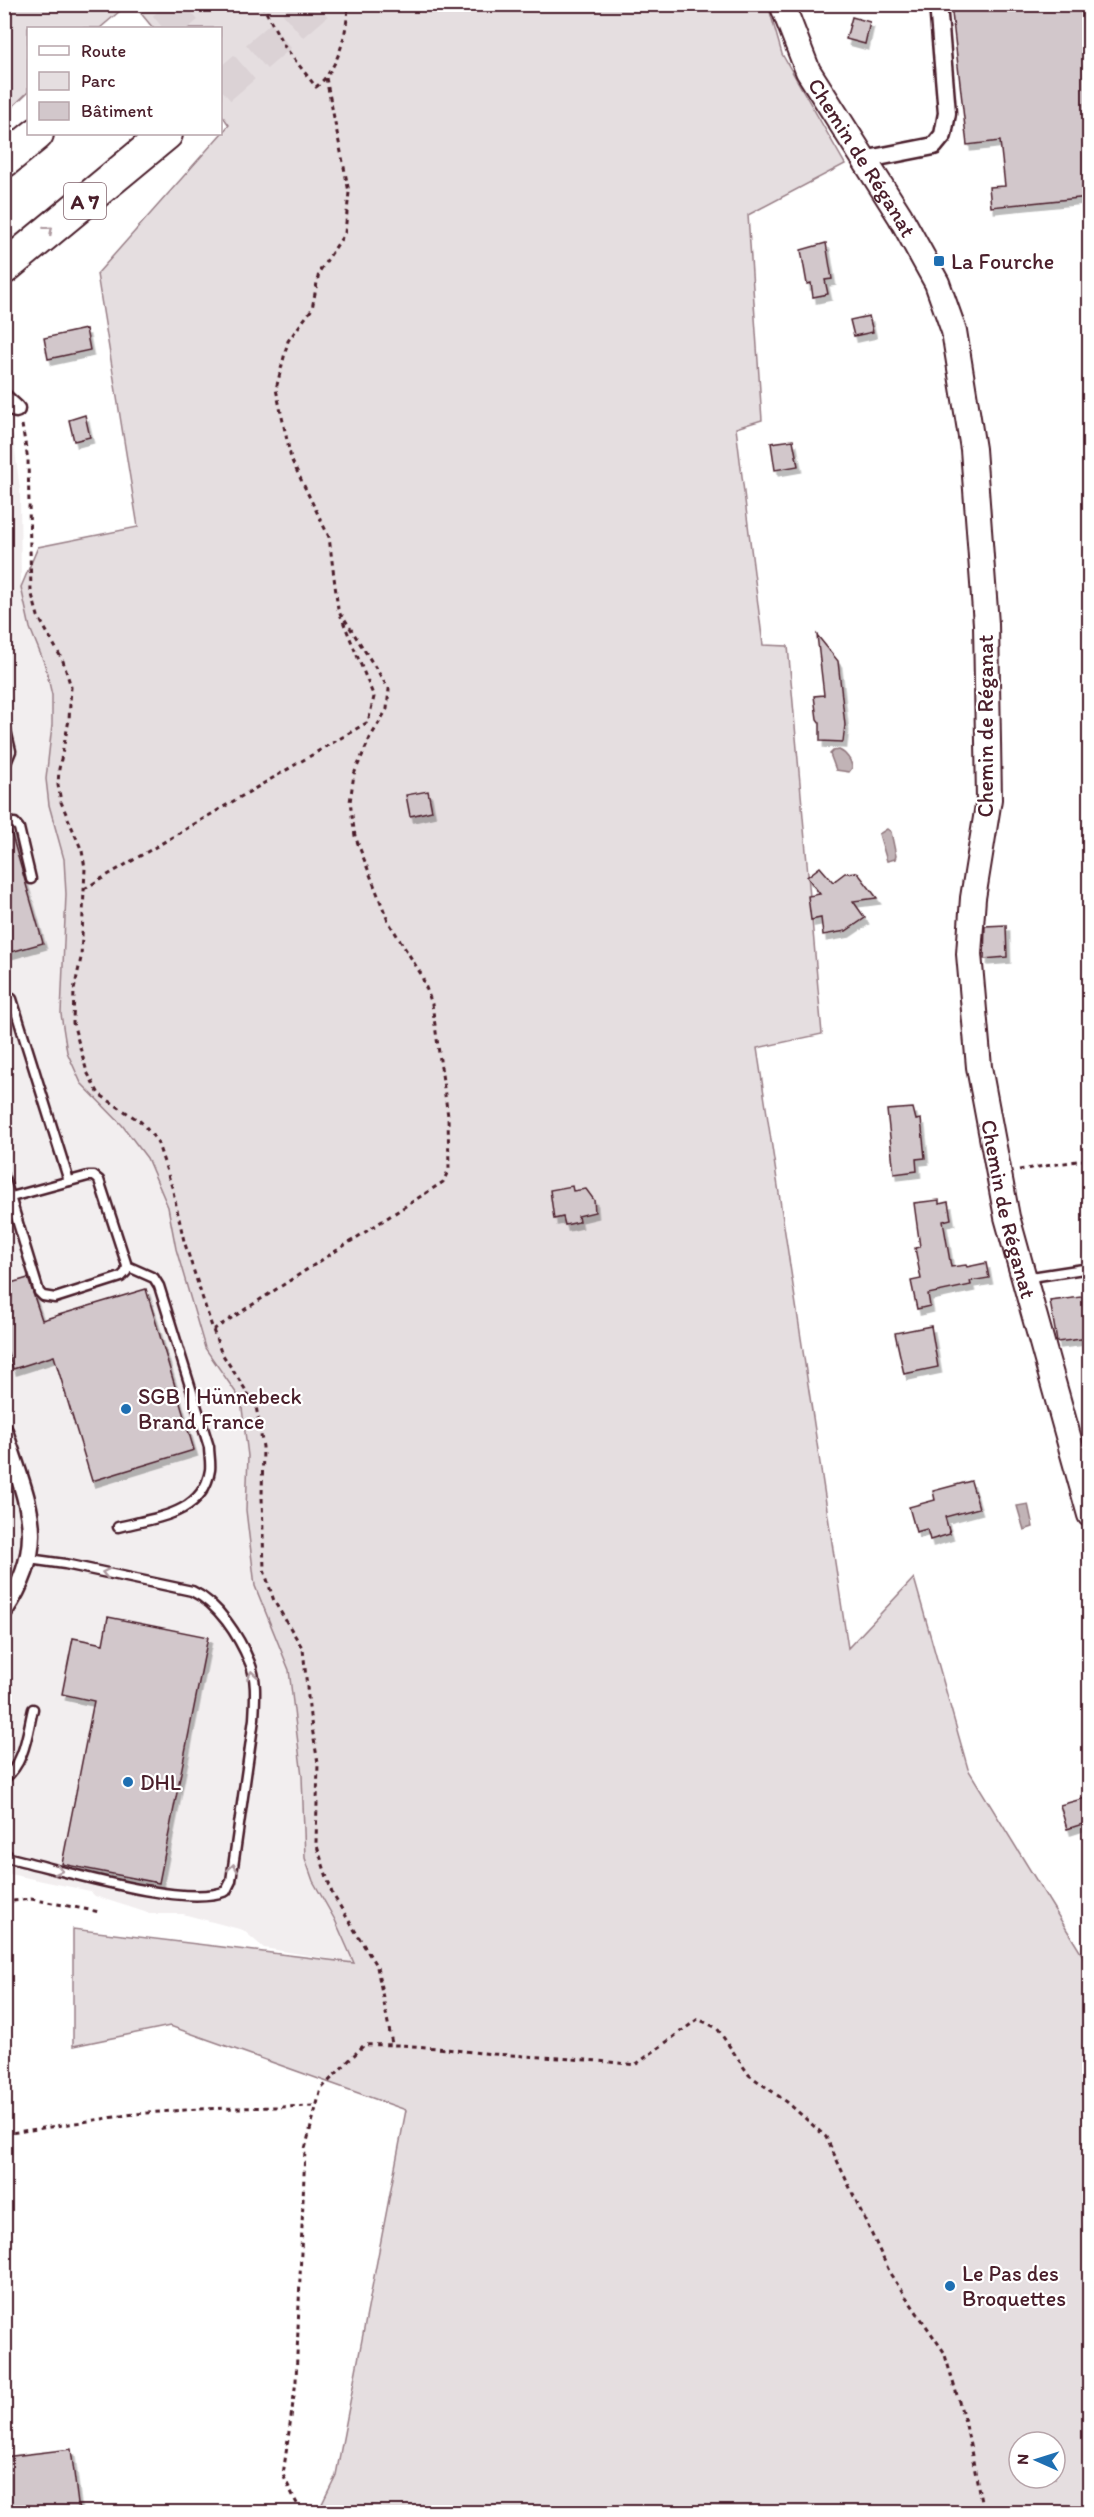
<svg xmlns="http://www.w3.org/2000/svg" width="1094" height="2517" font-family="Itim,sans-serif">
  <style>
    .built { fill: #f2eeef }
    .green { fill: #e5dee0; stroke: #987e86; stroke-width: 1.5; fill-rule: evenodd }
    .water { fill: #c1b3b6; stroke: #91787e; stroke-width: 1.5 }
    .building { fill: #d2c7cb; stroke: #4a1f2b; stroke-width: 1.5; filter: url(#shadow) }
    .lines { fill: none; stroke-linecap: round; stroke-linejoin: round }
    .highway-tunnel { stroke: #dbd2d5; stroke-width: 32; stroke-dasharray: 32 16; stroke-linecap: butt }
    .lane-casing { stroke: #4a1f2b; stroke-width: 13 }
    .street-casing { stroke: #4a1f2b; stroke-width: 21 }
    .secondary-casing { stroke: #4a1f2b; stroke-width: 28 }
    .highway-casing { stroke: #4a1f2b; stroke-width: 36 }
    .path { stroke: #4a1f2b; stroke-width: 3; stroke-dasharray: 4.5 4.5; stroke-linecap: butt }
    .lane { stroke: #fff; stroke-width: 8 }
    .street { stroke: #fff; stroke-width: 16 }
    .secondary { stroke: #fff; stroke-width: 24 }
    .highway { stroke: #fff; stroke-width: 32 }
    .oneway { stroke: #ae9aa0 }
    .poi-dot { fill: #1f6fb2; stroke: #fff; stroke-width: 2 }
    .labels { text-anchor: middle; dominant-baseline: central; stroke-width: 4.5; stroke-linejoin: round; paint-order: stroke }
    .shield { fill: #fff; stroke: #80626b; stroke-width: 1.5 }
    .shield-label { font-size: 21px; font-weight: bold; fill: #4a1f2b }
    .street-label { font-size: 22px; fill: #4a1f2b; stroke: #fff }
    .poi-label { font-size: 22px; fill: #4a1f2b; stroke: #fff; text-anchor: start }
  </style>
  <defs>
    <filter id="shadow"><feDropShadow dx="3.5" dy="6" stdDeviation="0" flood-color="#0004"/></filter>
  </defs>
  <rect width="100%" height="100%" fill="#fff"/>
  <filter id="ink" filterUnits="userSpaceOnUse"><feTurbulence type="fractalNoise" baseFrequency=".0167" numOctaves="2"/><feDisplacementMap in="SourceGraphic" scale="12" xChannelSelector="R" yChannelSelector="G"/><feConvolveMatrix kernelMatrix="1 2 1 2 8 2 1 2 1" color-interpolation-filters="sRGB"/></filter>
  <g filter="url(#ink)">
    <!-- built -->
    <polygon class="built" points="5,435 13,435 20,490 21,587 30,628 45,665 52,695 49,805 64,859 66,894 122,1125 147,1158 168,1207 176,1249 205,1348 241,1400 248,1456 246,1510 255,1586 289,1670 302,1776 305,1858 313,1881 335,1920 354,1963 264,1948 243,1930 183,1914 151,1914 95,1896 90,1891 5,1873"/>
    <!-- green -->
    <g class="green">
      <polygon points="5,4 127,4 127,5 100,28 28,28 28,92 5,114"/>
      <path d="M134 5H768L782 54 845 164 748 215 762 420 736 428 763 645 788 646 822 1034 757 1048 848 1648 914 1578 968 1769 1089 1966V2512H318L336 2475 406 2110 170 2026 73 2046V1929L354 1963 335 1920 313 1881 305 1858 302 1776 289 1670 255 1586 246 1510 248 1456 241 1400 205 1348 176 1249 168 1207 147 1158 122 1125 81 1083 67 1052 61 1014 66 894 64 859 49 805 46 779 52 725V695L45 665 30 628 21 587 38 547 138 527 97 274 229 125 221 114 220 28H153ZM1019 2442H1055V2478H1019Z"/>
    </g>
    <!-- water -->
    <g class="water">
      <path d="M839 750C846 753 852 761 852 768L849 772 836 770 830 754 833 751Z"/>
      <polygon points="887,829 891,832 896,856 895,859 887,861 879,834"/>
      <polygon points="1028,1504 1033,1527 1024,1530 1017,1506"/>
    </g>
    <!-- building -->
    <g class="building">
      <polygon points="951,4 1089,4 1089,197 991,207 989,187 1005,186 1000,141 967,145"/>
      <polygon points="852,17 870,22 865,44 846,39"/>
      <polygon points="826,243 832,279 825,280 828,294 813,297 811,283 807,284 801,250"/>
      <polygon points="869,316 873,332 854,336 850,320"/>
      <polygon points="86,329 90,350 48,359 44,338"/>
      <polygon points="85,415 90,437 74,441 69,420"/>
      <polygon points="793,440 798,466 775,470 771,443"/>
      <polygon points="817,635 838,661 845,725 843,742 820,741 820,723 817,719 814,696 824,695"/>
      <polygon points="428,791 432,811 410,816 406,795"/>
      <polygon points="4,829 10,829 43,943 4,954"/>
      <polygon points="820,867 833,882 845,873 857,872 877,898 853,901 865,918 846,931 823,935 821,918 811,920 808,896 820,894 807,877"/>
      <polygon points="1006,925 1007,957 984,959 985,926"/>
      <polygon points="913,1108 916,1120 921,1119 925,1158 916,1159 917,1171 894,1174 887,1110"/>
      <polygon points="572,1186 573,1191 586,1189 594,1200 595,1212 578,1216 579,1222 565,1225 563,1217 554,1219 550,1190"/>
      <polygon points="939,1200 939,1204 948,1202 951,1219 943,1221 951,1267 966,1265 967,1267 986,1263 989,1278 970,1281 971,1285 928,1294 930,1306 917,1309 911,1281 921,1279 915,1248 920,1247 914,1203"/>
      <polygon points="28,1278 42,1320 146,1289 194,1450 92,1481 54,1356 13,1369 4,1341 4,1285"/>
      <polygon points="1089,1296 1089,1338 1057,1342 1050,1301"/>
      <polygon points="931,1326 938,1367 904,1374 895,1333"/>
      <polygon points="971,1481 979,1508 945,1517 950,1534 930,1540 927,1529 916,1532 909,1507 935,1500 933,1491"/>
      <polygon points="108,1617 208,1637 159,1883 62,1864 94,1701 62,1694 73,1638 103,1644"/>
      <polygon points="1089,1797 1089,1822 1067,1829 1060,1805"/>
      <polygon points="71,2449 79,2512 4,2512 4,2457"/>
    </g>
    <g class="lines">
      <!-- highway-tunnel -->
      <g class="highway-tunnel">
        <polyline points="163,28 192,4"/>
        <polyline points="220,88 318,4"/>
      </g>
      <!-- lane casing -->
      <g class="lane-casing">
        <g id="lane">
          <polyline points="4,722 11,751 4,768"/>
          <polyline points="4,823 15,823 19,828 31,879"/>
          <polyline points="4,993 12,999 69,1181"/>
          <polyline points="4,1177 39,1292 43,1296 55,1298 121,1277 126,1272 127,1266"/>
          <path d="M4 1199 88 1176H94L99 1180 127 1266 154 1278 159 1286 209 1447C209 1454 211 1463 210 1470 203 1515 154 1518 118 1527"/>
          <polyline points="1025,1278 1090,1268"/>
          <path d="M4 1779C25 1763 27 1734 33 1709"/>
          <path d="M4 1852 10 1858 22 1861C68 1872 185 1908 226 1891L231 1881 254 1719C255 1701 257 1679 250 1663 239 1636 218 1603 192 1591L65 1564 29 1559"/>
        </g>
      </g>
      <!-- street casing -->
      <g class="street-casing">
        <g id="street">
          <polyline points="863,160 934,146 943,135 947,113 938,4"/>
          <polyline points="4,398 16,409"/>
          <path d="M4 1431C27 1503 51 1541 4 1611"/>
        </g>
      </g>
      <!-- secondary casing -->
      <g class="secondary-casing">
        <g id="secondary">
          <path id="s1" d="M782 4 808 71 900 216 937 283 954 331 973 449 986 624 989 799 973 898 969 954 979 1067 1007 1217 1090 1515"/>
        </g>
      </g>
      <!-- highway casing -->
      <g class="highway-casing">
        <g id="highway">
          <polyline points="4,161 37,134"/>
          <polyline points="4,268 166,134"/>
        </g>
      </g>
      <!-- path -->
      <g class="path">
        <path d="M262 4 284 46 316 87C339 68 347 34 348 4"/>
        <polyline points="22,425 28,460 31,591 38,616 63,661 71,687 69,720 59,769 58,785 61,802 82,851 85,868 81,958 74,990 73,1023 87,1072 99,1094 141,1122 157,1141 172,1187 184,1241 213,1330 221,1352 256,1406 263,1447 262,1496 264,1570 274,1601 303,1649 310,1716 318,1763 316,1843 332,1893 377,1967 392,2044"/>
        <polyline points="84,889 368,722 374,697 338,609 329,537 291,459 276,389 288,341 312,309 319,272 345,233 349,192 326,78"/>
        <polyline points="1019,1170 1090,1159"/>
        <polyline points="213,1330 443,1182 449,1169 448,1116 432,1004 421,974 388,921 355,836 350,802 354,774 370,738 387,709 389,689 342,615"/>
        <polyline points="4,1902 31,1899 100,1912"/>
        <polyline points="4,2134 134,2114 198,2109 316,2106"/>
        <path d="M301 2512 283 2475 296 2381 305 2149 321 2089 364 2045C407 2043 450 2050 493 2054 540 2057 588 2059 635 2065L698 2019 717 2028 749 2075 787 2102 826 2137 891 2275 944 2352 966 2425 983 2512"/>
      </g>
      <!-- lane -->
      <use href="#lane" class="lane"/>
      <!-- street -->
      <use href="#street" class="street"/>
      <!-- secondary -->
      <use href="#secondary" class="secondary"/>
      <!-- highway -->
      <use href="#highway" class="highway"/>
    </g>
    <!-- one-way arrows -->
    <defs><path id="oneway-chevron" d="M-2-3.5L2.5 0L-2 3.5" fill="none" stroke-width="1.6" stroke-linecap="round" stroke-linejoin="round" transform="scale(1.5)"/></defs>
    <g class="oneway">
      <use href="#oneway-chevron" transform="translate(49 230) rotate(-40)"/>
      <use href="#oneway-chevron" transform="translate(106 1573) rotate(-168)"/>
      <use href="#oneway-chevron" transform="translate(252 1675) rotate(-100)"/>
      <use href="#oneway-chevron" transform="translate(233 1868) rotate(-82)"/>
      <use href="#oneway-chevron" transform="translate(59 1870) rotate(13)"/>
    </g>
  </g>
  <!-- markers -->
  <g class="poi-dot">
    <rect x="933" y="255" width="12" height="12" rx="3"/>
    <circle cx="126" cy="1409" r="6"/>
    <circle cx="128" cy="1782" r="6"/>
    <circle cx="950" cy="2286" r="6"/>
  </g>
  <g class="labels">
    <!-- shield labels -->
    <rect class="shield" x="64" y="183" width="42" height="36" rx="4.5"/>
    <g class="shield-label">
      <text x="85" y="201">A 7</text>
    </g>
    <!-- street labels -->
    <g class="street-label">
      <text stroke="none"><textPath href="#s1" startOffset="174">Chemin de Réganat</textPath></text>
      <text transform="translate(985 726) rotate(-90)">Chemin de Réganat</text>
      <text stroke="none"><textPath href="#s1" startOffset="1256">Chemin de Réganat</textPath></text>
    </g>
    <!-- poi labels -->
    <g class="poi-label">
      <text x="951" y="261">La Fourche</text>
      <text x="138" y="1396">SGB | Hünnebeck<tspan x="138" dy="25">Brand France</tspan></text>
      <text x="140" y="1782">DHL</text>
      <text x="962" y="2273">Le Pas des<tspan x="962" dy="25">Broquettes</tspan></text>
    </g>
  </g>
  <!-- margin -->
  <rect width="1094" height="2517" fill="none" stroke="#fff" stroke-width="24"/>
  <rect x="12" y="12" width="1070" height="2493" fill="none" stroke="#4a1f2b" stroke-width="2" filter="url(#ink)"/>
  <!-- legend -->
  <rect x="27" y="27" width="195" height="108" fill="#ffffff" stroke="#b7a5aa" stroke-width="1.5"/>
  <rect x="39" y="46" width="30" height="9" fill="#ffffff" stroke="#b7a5aa" stroke-width="1.5"/>
  <text x="81" y="57" font-size="18" fill="#4a1f2b">Route</text>
  <rect x="39" y="72" width="30" height="18" fill="#e5dee0" stroke="#b7a5aa" stroke-width="1.5"/>
  <text x="81" y="87" font-size="18" fill="#4a1f2b">Parc</text>
  <rect x="39" y="102" width="30" height="18" fill="#d2c7cb" stroke="#b7a5aa" stroke-width="1.5"/>
  <text x="81" y="117" font-size="18" fill="#4a1f2b">Bâtiment</text>
  <!-- north arrow -->
  <g transform="translate(1037 2460) rotate(273)"><circle r="28" fill="#ffffff" stroke="#b7a5aa" stroke-width="1.5"/>
  <path d="M0-4.5L10 22L0 15L-10 22Z" fill="#1f6fb2"/>
  <text y="-9" font-size="16" font-weight="bold" text-anchor="middle" fill="#4a1f2b">N</text>
  </g>
</svg>
